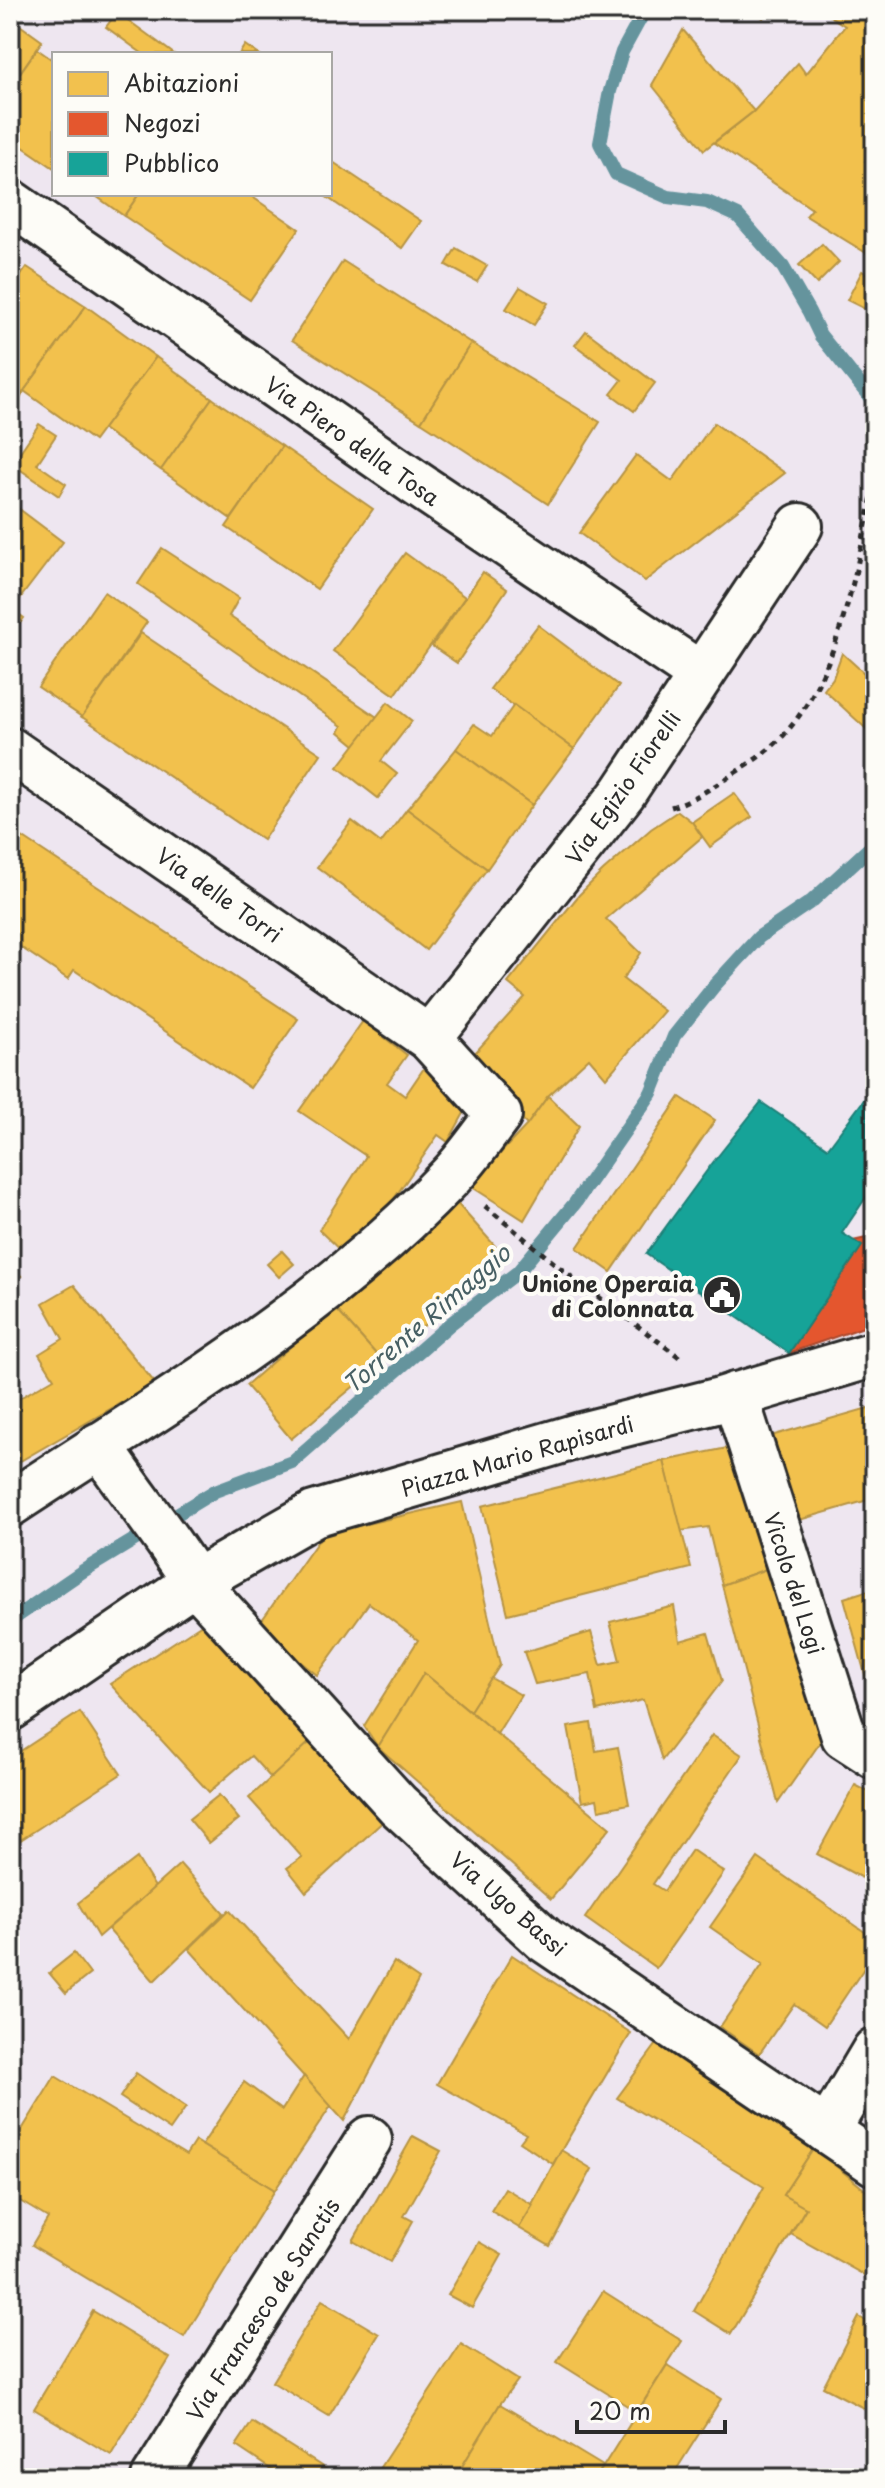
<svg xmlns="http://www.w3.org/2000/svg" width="885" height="2488" font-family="'Playpen Sans',sans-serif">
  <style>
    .homes { fill: #f2c14e; stroke: #b69444; stroke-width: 2 }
    .shops { fill: #e4572e; stroke: #ac4a2d; stroke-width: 2 }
    .public { fill: #17a398; stroke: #1d7f77; stroke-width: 2 }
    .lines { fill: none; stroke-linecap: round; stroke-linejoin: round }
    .stream { stroke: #65949d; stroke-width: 14 }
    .minor-casing { stroke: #2b2b2b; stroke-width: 50 }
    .path { stroke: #2b2b2b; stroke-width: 5; stroke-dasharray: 6 6; stroke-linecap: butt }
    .minor { stroke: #fdfcf7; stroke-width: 44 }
    .labels { text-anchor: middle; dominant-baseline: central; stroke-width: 8; stroke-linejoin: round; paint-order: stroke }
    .street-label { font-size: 22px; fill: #2b2b2b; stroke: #fdfcf7 }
    .poi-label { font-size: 22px; font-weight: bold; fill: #2b2b2b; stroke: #fdfcf7; text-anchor: end }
    .water-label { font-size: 24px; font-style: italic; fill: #486064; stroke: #fdfcf7 }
  </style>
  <rect width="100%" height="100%" fill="#eee6f0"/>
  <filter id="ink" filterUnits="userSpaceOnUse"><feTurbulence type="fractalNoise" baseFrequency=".0125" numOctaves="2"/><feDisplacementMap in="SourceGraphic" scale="16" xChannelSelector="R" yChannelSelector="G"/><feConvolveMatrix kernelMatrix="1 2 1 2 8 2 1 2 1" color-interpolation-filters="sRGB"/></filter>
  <g filter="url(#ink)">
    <!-- homes -->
    <g class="homes">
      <polygon points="753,10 769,10 763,18"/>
      <polygon points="821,10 875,10 875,148 865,161 875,169 875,237 868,254 806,216 812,209 714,143 754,111 798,63 806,74 845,26"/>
      <polygon points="117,12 174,54 143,54 106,27"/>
      <polygon points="10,18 42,41 10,87"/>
      <polygon points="683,30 754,111 704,150 652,85"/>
      <polygon points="245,45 258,54 239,54"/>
      <polygon points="37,49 54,61 54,168 10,138 10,87"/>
      <polygon points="330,160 421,221 402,248 322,194 330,194"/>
      <polygon points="93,194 139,194 124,216"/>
      <polygon points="139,194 248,194 299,229 250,300 124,216"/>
      <polygon points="822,244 839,262 817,284 799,265"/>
      <polygon points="456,248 487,266 477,282 446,265"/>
      <polygon points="343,261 471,343 421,422 292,340"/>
      <polygon points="27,267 86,306 24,391 17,405 10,400 10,291"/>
      <polygon points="862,271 875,278 875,314 847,300"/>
      <polygon points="520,287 548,303 534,325 506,309"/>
      <polygon points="86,306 156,357 94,441 24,391"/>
      <polygon points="586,331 655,383 634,411 611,394 622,380 575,345"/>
      <polygon points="471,343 600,422 548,504 421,422"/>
      <polygon points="156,357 212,398 161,470 103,429"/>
      <polygon points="212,398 282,446 231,519 161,470"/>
      <polygon points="714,423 785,473 645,581 579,533 636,455 672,481"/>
      <polygon points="39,424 56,435 37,464 66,484 59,496 12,464"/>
      <polygon points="282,446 373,509 317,589 226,527"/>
      <polygon points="10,502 63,542 12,609 24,618 10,636"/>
      <polygon points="162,548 239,598 229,616 377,717 355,745 339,732 342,726 138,584"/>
      <polygon points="405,553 465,597 395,695 333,651"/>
      <polygon points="483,572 507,589 457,663 432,646"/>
      <polygon points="104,592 147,622 82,717 38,687"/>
      <polygon points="538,625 619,686 574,749 490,689"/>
      <polygon points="141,633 321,754 263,840 82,717"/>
      <polygon points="842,653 875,683 875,737 824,690 833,678"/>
      <polygon points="388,702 412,721 381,761 397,774 378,798 338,767"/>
      <polygon points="514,705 574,749 532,805 456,749 474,724 492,736"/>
      <polygon points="456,749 532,805 487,869 407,809"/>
      <polygon points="734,793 752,817 710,847 692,822"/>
      <polygon points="407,809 487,869 426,950 317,867 352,821 381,843"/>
      <polygon points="678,811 692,822 702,837 606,919 641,953 623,979 664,1011 606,1078 589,1058 548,1096 527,1125 466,1063 525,997 508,983 579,895 603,871 651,829"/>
      <polygon points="10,829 298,1019 250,1088 74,970 68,979 10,940"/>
      <polygon points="363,1021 407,1055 387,1083 405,1096 424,1068 468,1106 448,1142 438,1135 351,1261 319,1230 366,1156 299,1111"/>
      <polygon points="548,1096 579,1126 524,1220 464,1182 496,1158 527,1125"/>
      <polygon points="680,1097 715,1120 611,1272 577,1248"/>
      <polygon points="455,1201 503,1255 383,1362 335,1308"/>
      <polygon points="282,1251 294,1264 279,1277 267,1264"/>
      <polygon points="10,1263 21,1276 10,1281"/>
      <polygon points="74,1285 155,1383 10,1467 10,1371 18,1399 54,1378 39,1354 63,1339 43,1303"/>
      <polygon points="335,1308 383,1362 291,1439 246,1385"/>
      <polygon points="875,1406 875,1498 782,1525 757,1440"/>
      <polygon points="737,1446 769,1568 722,1585 708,1527 681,1531 664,1461"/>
      <polygon points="664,1461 691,1568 508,1614 482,1506"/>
      <polygon points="462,1502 500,1665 470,1711 424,1673 378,1747 364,1726 418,1640 369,1603 317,1675 257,1627 323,1534"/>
      <polygon points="775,1566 824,1737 778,1803 722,1585"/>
      <polygon points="875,1588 875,1699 871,1696 844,1598"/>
      <polygon points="674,1606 680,1641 708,1633 722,1681 662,1760 643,1700 597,1711 590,1674 535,1684 524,1652 591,1632 601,1665 620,1661 610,1622"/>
      <polygon points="202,1624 310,1742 271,1778 251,1756 209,1792 110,1684"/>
      <polygon points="424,1673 610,1828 551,1899 378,1747"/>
      <polygon points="491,1678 521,1695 497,1734 470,1711"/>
      <polygon points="80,1712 121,1774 10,1847 10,1758"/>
      <polygon points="591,1723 596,1751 618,1747 629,1804 599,1810 597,1799 582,1802 568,1727"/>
      <polygon points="712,1735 742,1755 653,1884 664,1891 692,1850 724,1872 656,1968 585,1918"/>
      <polygon points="310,1742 388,1817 306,1892 287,1868 302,1857 249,1798"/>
      <polygon points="855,1785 875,1795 875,1885 817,1854"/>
      <polygon points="219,1795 239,1819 209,1843 189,1819"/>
      <polygon points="137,1858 155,1887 98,1937 78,1903"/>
      <polygon points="758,1858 875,1939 875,1952 825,2026 794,2004 759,2054 720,2027 763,1964 710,1927"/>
      <polygon points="180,1864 224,1913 154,1981 108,1929"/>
      <polygon points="229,1910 349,2039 394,1962 419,1979 344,2121 189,1949"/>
      <polygon points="74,1953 90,1974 66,1993 49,1973"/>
      <polygon points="512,1955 631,2033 553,2164 520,2142 526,2134 437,2084"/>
      <polygon points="659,2041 814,2148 783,2195 806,2208 731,2334 694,2311 764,2187 617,2098"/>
      <polygon points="136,2073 186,2107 170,2130 120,2097"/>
      <polygon points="55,2076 186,2155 195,2141 275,2190 184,2337 32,2245 48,2218 10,2195 10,2149"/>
      <polygon points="304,2076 331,2106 275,2190 202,2145 244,2082 282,2110"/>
      <polygon points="413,2136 441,2151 404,2216 413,2221 390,2262 353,2241"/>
      <polygon points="814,2148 875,2198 875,2281 791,2234 806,2208 783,2195"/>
      <polygon points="561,2150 592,2169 550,2246 519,2228"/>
      <polygon points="505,2188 533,2205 519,2228 491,2211"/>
      <polygon points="479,2242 502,2255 472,2308 448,2295"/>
      <polygon points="603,2291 682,2341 637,2412 557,2362"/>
      <polygon points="322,2300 379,2334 329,2416 272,2382"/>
      <polygon points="93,2311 170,2358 111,2455 34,2409"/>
      <polygon points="859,2317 875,2326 875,2414 823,2387"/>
      <polygon points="461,2344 518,2380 500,2404 455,2478 373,2478"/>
      <polygon points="667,2365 721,2399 671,2478 596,2478"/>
      <polygon points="500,2404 603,2466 596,2478 455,2478"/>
      <polygon points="252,2422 340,2478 284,2478 236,2446"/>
      <polygon points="270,2469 284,2478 264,2478"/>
    </g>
    <!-- shops -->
    <polygon class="shops" points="875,1236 875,1323 789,1353 862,1246 853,1241"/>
    <!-- public -->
    <polygon class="public" points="875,1085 875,1184 842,1233 862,1246 789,1353 646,1254 711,1165 761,1102 828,1148"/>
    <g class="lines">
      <!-- stream -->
      <g class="stream">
        <polyline points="645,10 622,52 610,91 600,143 616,174 668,197 707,202 738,216 783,267 809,312 820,335 869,396 875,407"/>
        <polyline points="10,1621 83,1571 215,1491 292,1462 450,1324 518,1272 575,1203 651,1093 674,1036 714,986 759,937 812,901 875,843"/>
      </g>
      <!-- minor casing -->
      <g class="minor-casing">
        <g id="minor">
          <polyline points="10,202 417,484 700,674"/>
          <path d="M10 750 429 1038 499 1115C483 1136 468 1158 450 1177 323 1311 162 1404 10 1504"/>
          <polyline points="429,1038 623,793 800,526"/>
          <polyline points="735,1395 844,1736 875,1756"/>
          <path d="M99 1445C130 1492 166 1535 195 1582L398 1805 545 1940 875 2163"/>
          <polyline points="10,1708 195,1582 314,1514 581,1435 720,1400 875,1354"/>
          <polyline points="827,2131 875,2050"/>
          <polyline points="154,2478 369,2139"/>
        </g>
      </g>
      <!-- path -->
      <g class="path">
        <path d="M671 807C693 800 710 789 730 776 751 762 772 750 788 730 842 667 857 562 875 483"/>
        <polyline points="485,1206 565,1272 682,1359"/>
      </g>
      <!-- minor -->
      <use href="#minor" class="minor"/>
    </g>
  </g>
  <!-- icons -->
  <defs>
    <g id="civic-disc" transform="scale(2)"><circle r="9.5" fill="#2b2b2b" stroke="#fdfcf7"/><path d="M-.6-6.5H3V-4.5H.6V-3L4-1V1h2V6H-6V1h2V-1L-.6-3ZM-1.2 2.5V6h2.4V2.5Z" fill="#fff"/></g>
  </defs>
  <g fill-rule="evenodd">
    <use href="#civic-disc" x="722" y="1295"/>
  </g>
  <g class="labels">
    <!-- street labels -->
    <g class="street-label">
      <text transform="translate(353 440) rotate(35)">Via Piero della Tosa</text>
      <text transform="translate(622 787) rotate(-55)">Via Egizio Fiorelli</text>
      <text transform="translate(220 894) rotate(35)">Via delle Torri</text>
      <text transform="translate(517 1455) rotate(-16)">Piazza Mario Rapisardi</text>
      <text transform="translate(795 1583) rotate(72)">Vicolo del Logi</text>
      <text transform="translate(509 1903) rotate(41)">Via Ugo Bassi</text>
      <text transform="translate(262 2309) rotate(-57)">Via Francesco de Sanctis</text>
    </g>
    <!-- poi labels -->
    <g class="poi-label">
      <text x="694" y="1282">Unione Operaia<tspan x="694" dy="25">di Colonnata</tspan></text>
    </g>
    <!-- water labels -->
    <g class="water-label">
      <text transform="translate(426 1318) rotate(-41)">Torrente Rimaggio</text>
    </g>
  </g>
  <!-- margin -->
  <rect width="885" height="2488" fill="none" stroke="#fdfcf7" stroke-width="40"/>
  <rect x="20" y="20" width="845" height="2448" fill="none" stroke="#2b2b2b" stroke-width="3" filter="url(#ink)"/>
  <!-- legend -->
  <rect x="52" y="52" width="280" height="144" fill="#fdfcf7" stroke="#a9a8a5" stroke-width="2"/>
  <rect x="68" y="72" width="40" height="24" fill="#f2c14e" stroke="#a9a8a5" stroke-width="2"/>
  <text x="124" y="92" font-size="24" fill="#2b2b2b">Abitazioni</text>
  <rect x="68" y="112" width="40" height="24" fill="#e4572e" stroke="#a9a8a5" stroke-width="2"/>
  <text x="124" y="132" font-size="24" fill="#2b2b2b">Negozi</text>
  <rect x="68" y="152" width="40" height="24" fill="#17a398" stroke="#a9a8a5" stroke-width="2"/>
  <text x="124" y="172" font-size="24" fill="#2b2b2b">Pubblico</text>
  <!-- scale -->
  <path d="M577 2420v12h148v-12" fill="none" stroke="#2b2b2b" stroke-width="4"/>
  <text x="589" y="2420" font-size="24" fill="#2b2b2b" stroke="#fdfcf7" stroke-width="6" paint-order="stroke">20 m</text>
</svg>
